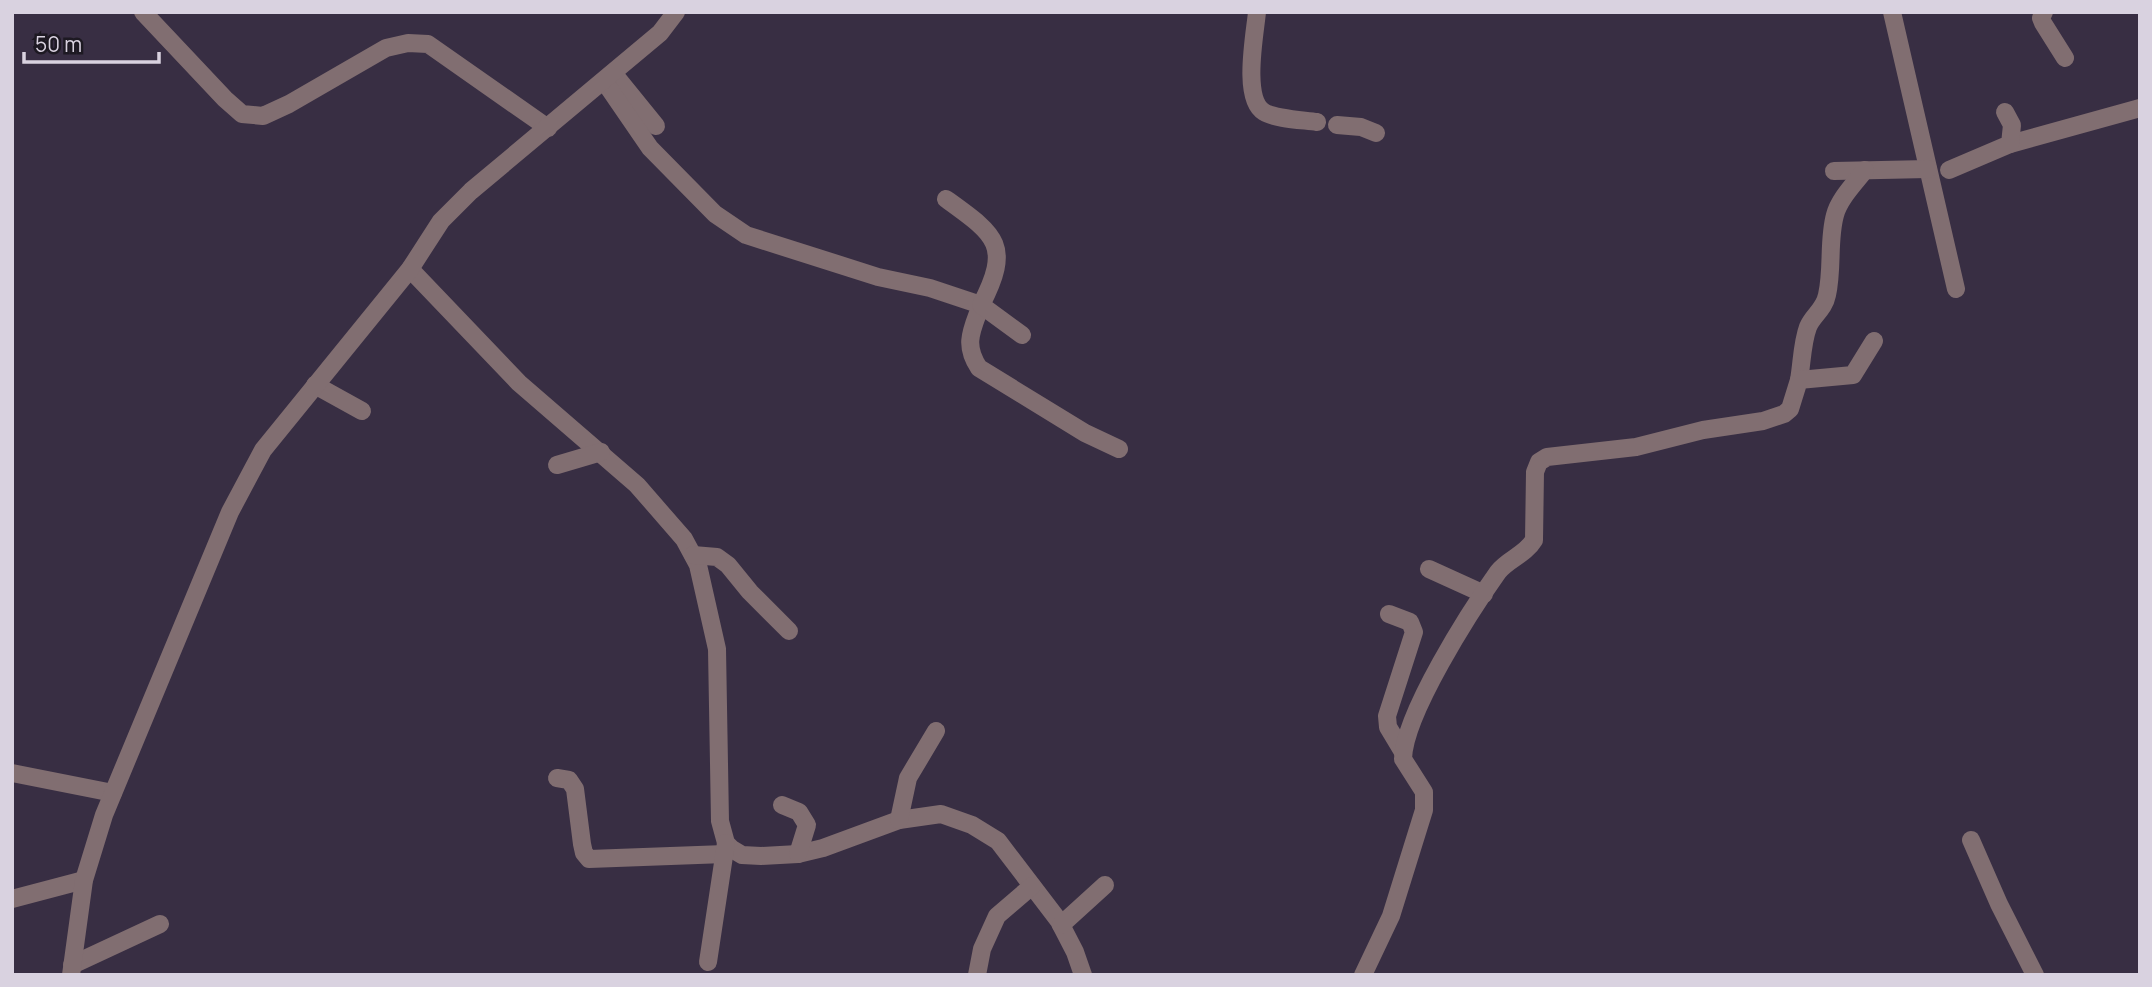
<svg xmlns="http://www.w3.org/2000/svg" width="2152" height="987" font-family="Manrope,sans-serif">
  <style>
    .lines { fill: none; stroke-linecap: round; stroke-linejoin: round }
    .minor { stroke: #816e71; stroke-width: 18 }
  </style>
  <rect width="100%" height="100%" fill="#382e43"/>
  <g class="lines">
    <!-- minor -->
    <g class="minor">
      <polyline points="143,12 225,99 242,114 263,116 289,104 386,48 408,43 428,44 548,128"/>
      <path d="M1257 12C1255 34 1242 99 1264 112 1275 119 1303 120 1317 122"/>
      <polyline points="1892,12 1956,289"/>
      <polyline points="2044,12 2041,18 2043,23 2065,58"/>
      <polyline points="613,73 656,126"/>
      <path d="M604 81 650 148 715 214 746 235 878 277 930 288 981 305C972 330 963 344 979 368L1085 433 1119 449"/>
      <polyline points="1337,125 1361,127 1376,133"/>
      <polyline points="2010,144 2140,108"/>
      <polyline points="1949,170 2010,144 2012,125 2005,112"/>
      <polyline points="1834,171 1928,169"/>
      <path d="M946 199C996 235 1012 245 981 305L1022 335"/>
      <polyline points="410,269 519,383 637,485 684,539 698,565 717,649 720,821 726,843 732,849 742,855 761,856 798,854 823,848 899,820 941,814 972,825 998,841 1059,921 1075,952 1083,975"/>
      <path d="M1799 380C1802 363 1802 343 1808 327 1813 315 1824 310 1827 295 1833 269 1828 240 1835 215 1839 199 1855 183 1865 170"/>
      <polyline points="315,385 362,411"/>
      <polyline points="557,465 601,452"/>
      <polyline points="693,555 717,557 728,565 750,592 789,631"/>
      <polyline points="1429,569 1484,594"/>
      <polyline points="1389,614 1410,622 1414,632 1387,716 1388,727 1403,752"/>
      <polyline points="12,773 113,793"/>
      <polyline points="557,778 569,780 575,789 582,844 584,853 589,859 725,854"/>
      <polyline points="782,805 799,812 807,825 798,854"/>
      <polyline points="899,820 908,778 936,731"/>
      <polyline points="1971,840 1999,904 2035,975"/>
      <polyline points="12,899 84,880"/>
      <polyline points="1061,925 1105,885"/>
      <polyline points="708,962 726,843"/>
      <polyline points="72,965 160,924"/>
      <polyline points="71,975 84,880 104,815 230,512 263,450 410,269 441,221 471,191 660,33 676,12"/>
      <polyline points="977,975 982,949 997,916 1032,886"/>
      <path d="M1363 975 1391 916 1424 810V792L1403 759C1404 714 1471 610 1498 572 1508 559 1525 555 1534 540L1535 472 1539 462 1547 457 1636 447 1703 430 1763 421 1784 414 1790 409 1799 380 1853 375 1874 341"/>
    </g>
  </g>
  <!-- border -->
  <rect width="2152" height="987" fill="none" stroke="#d9d2e0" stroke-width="28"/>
  <!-- scale -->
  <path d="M24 52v10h135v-10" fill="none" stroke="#d9d2e0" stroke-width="3.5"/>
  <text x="35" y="52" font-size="21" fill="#d9d2e0" stroke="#1d1922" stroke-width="5" paint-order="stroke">50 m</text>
</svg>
